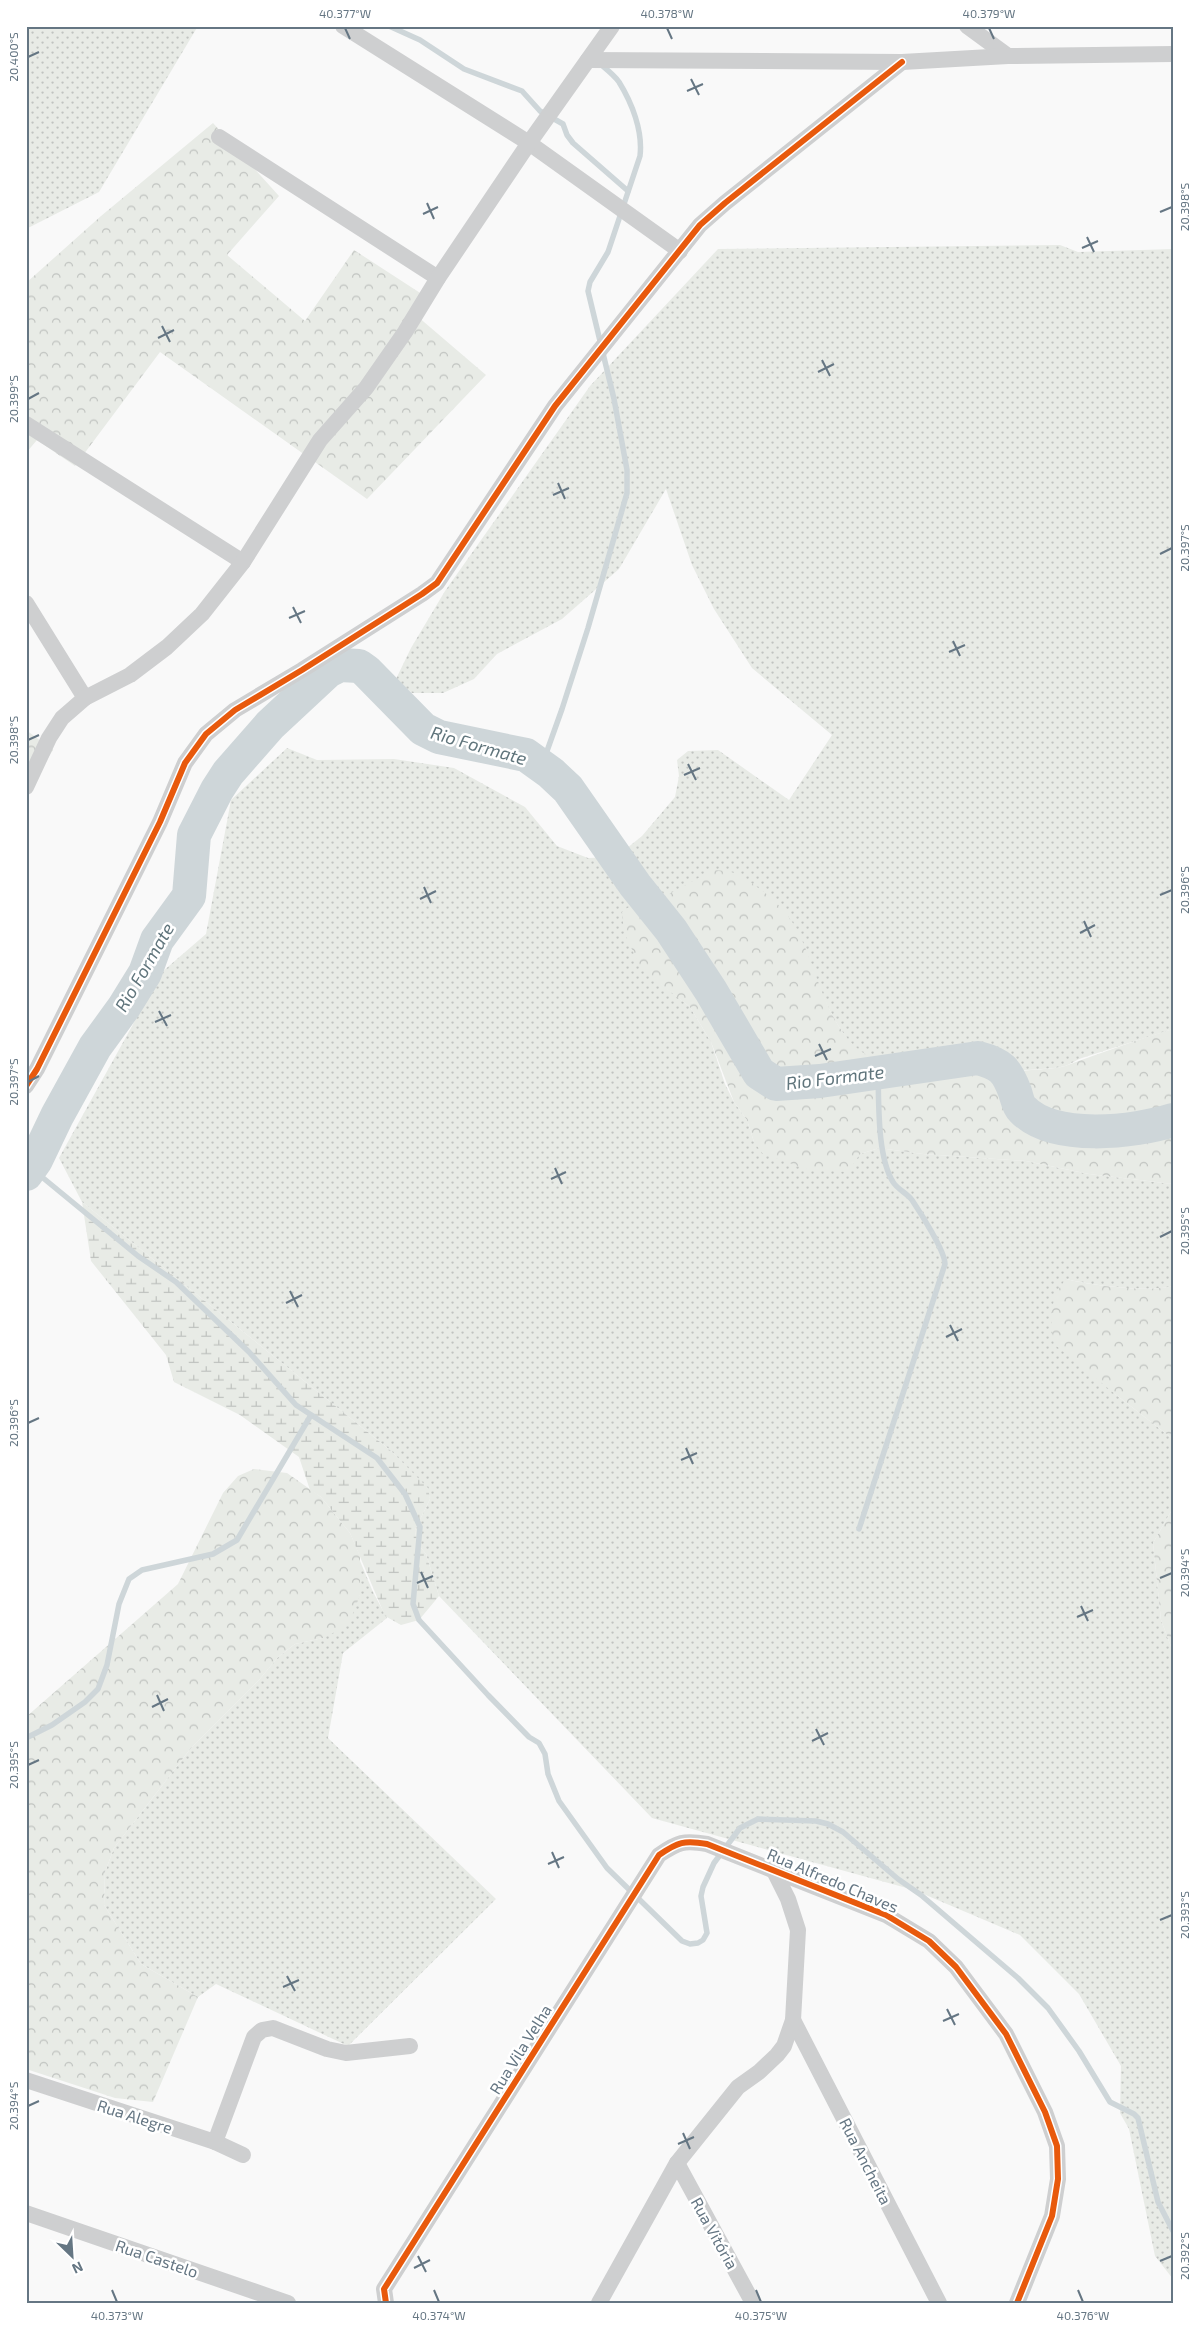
<svg xmlns="http://www.w3.org/2000/svg" width="1199" height="2329" font-family="'Exo 2',sans-serif">
  <style>
    .grass { fill: url(#grass-dots) }
    .forest { fill: url(#forest-crowns) }
    .wetland { fill: url(#wetland-marsh) }
    .lines { fill: none; stroke-linecap: round; stroke-linejoin: round }
    .stream { stroke: #ced6d9; stroke-width: 5.5 }
    .river { stroke: #ced6d9; stroke-width: 34 }
    .street { stroke: #cecfd0; stroke-width: 16 }
    .cycleway-casing { stroke: #fff; stroke-width: 9 }
    .cycleway { stroke: #e8590c; stroke-width: 6 }
    .ticks { fill: none; stroke: #657683; stroke-width: 2 }
    .labels { text-anchor: middle; dominant-baseline: central; stroke-width: 5; stroke-linejoin: round; paint-order: stroke }
    .street-label { font-size: 16px; fill: #657683; stroke: #fff }
    .water-label { font-size: 18px; font-style: italic; fill: #60757c; stroke: #fff }
    .neatline { fill: none; stroke: #657683; stroke-width: 2 }
    .ticks-label { font-size: 12px; text-anchor: middle; fill: #657683 }
  </style>
  <defs>
    <pattern id="grass-dots" width="8" height="8" patternUnits="userSpaceOnUse" patternTransform="scale(1.25)"><rect width="8" height="8" fill="#e8ebe6"/><path d="M2 2h.1M6 6h.1" fill="none" stroke="#c0c3c0" stroke-width="1.8" stroke-linecap="round"/></pattern>
    <pattern id="forest-crowns" width="20" height="18" patternUnits="userSpaceOnUse" patternTransform="scale(1.25)"><rect width="20" height="18" fill="#e8ebe6"/><path d="M2 6a3 3 0 1 1 6 0M12 15a3 3 0 1 1 6 0" fill="none" stroke="#c0c3c0"/></pattern>
    <pattern id="wetland-marsh" width="20" height="14" patternUnits="userSpaceOnUse" patternTransform="scale(1.25)"><rect width="20" height="14" fill="#e8ebe6"/><path d="M1 5h8M5 5V1M11 12h8M15 12V8" fill="none" stroke="#c0c3c0"/></pattern>
  </defs>
  <rect width="100%" height="100%" fill="#f9f9f9"/>
  <!-- grass -->
  <g class="grass">
    <polygon points="26,26 198,26 99,192 26,229"/>
    <path d="M1060 245 1078 252 1173 249V1029C1143 1039 1112 1048 1082 1058 1076 1060 1071 1064 1065 1066 1054 1069 1039 1069 1027 1070 979 1075 884 1083 849 1041 824 1010 812 964 795 928L679 890 660 899 641 898V968L690 1007 711 1042 725 1084 734 1102 747 1120 754 1142 860 1154 879 1148 923 1154 1026 1161 1089 1174 1173 1184V1286C1150 1293 1090 1285 1066 1279L1115 1394 1173 1439V1508L1153 1543 1161 1620 1173 1652V2279L1155 2256 1129 2129 1120 2113 1121 2066 1079 1994 1020 1935 914 1890 652 1818 439 1596 426 1554 417 1543 415 1530 430 1499 427 1488 390 1450 82 1202 59 1158 162 972 206 934 231 800 287 748 317 760 394 759 454 768 525 807 557 846 588 858 616 857 642 836 675 797 679 776 677 760 688 751 718 750 789 800 832 735 752 668 714 609 692 565 666 489 619 569 562 619 497 654 474 679 443 693H412L396 679 411 648 445 591 590 386 718 249Z"/>
    <polygon points="360,1561 373,1592 387,1618 343,1653 328,1738 496,1899 348,2046 216,1984 198,1997 141,1964 104,1905 105,1872 114,1848 191,1748 259,1680 278,1657 295,1644 323,1638 360,1595"/>
  </g>
  <!-- forest -->
  <g class="forest">
    <polygon points="213,123 279,196 227,255 305,321 354,250 431,300 417,316 486,375 367,499 160,352 75,466 37,440 26,453 26,283 101,216"/>
    <polygon points="26,730 53,750 31,785 26,785"/>
    <path d="M713 870C735 871 737 873 754 885 771 896 786 911 796 928 817 966 827 1033 867 1055 916 1081 979 1075 1031 1070 1042 1069 1055 1069 1065 1066 1101 1053 1136 1040 1173 1029V1184L1089 1174 1026 1161 923 1154 879 1148 860 1154 848 1172 807 1169 763 1154 754 1142 747 1120 734 1102 711 1042 690 1007 641 969 624 932 622 912 641 898 660 899Z"/>
    <path d="M1066 1279C1089 1285 1150 1293 1173 1286V1439L1115 1394 1054 1344C1050 1319 1049 1299 1066 1279Z"/>
    <polygon points="254,1469 287,1473 321,1497 350,1533 360,1556 360,1595 352,1616 339,1630 323,1638 295,1644 278,1657 259,1680 191,1748 114,1848 105,1872 104,1905 141,1964 198,1997 153,2102 115,2098 26,2069 26,1717 178,1584 223,1493 238,1476"/>
    <polygon points="1173,1508 1173,1652 1161,1620 1153,1543"/>
  </g>
  <!-- wetland -->
  <polygon class="wetland" points="82,1202 390,1450 428,1488 430,1499 415,1530 417,1543 426,1554 439,1596 419,1620 401,1625 385,1616 350,1533 321,1497 310,1490 299,1457 240,1415 174,1382 166,1355 91,1261"/>
  <g class="lines">
    <!-- stream -->
    <g class="stream">
      <polyline points="389,26 420,40 464,69 522,91 540,111 563,124 567,135 573,143 628,191"/>
      <path d="M542 765 562 709 588 628 627 493V470L614 399 588 291 590 282 608 252 640 156C643 131 632 103 619 82 614 75 606 69 599 63"/>
      <polyline points="31,1168 138,1256 176,1282 249,1352 296,1405 377,1458 405,1494 420,1527 413,1604 419,1620 488,1695 529,1737 539,1743 545,1754 548,1774 559,1801 607,1868 682,1941 690,1944 698,1943 703,1940 707,1933 701,1896 703,1887 714,1863 740,1828 758,1819 816,1821 828,1824 843,1832 898,1879 921,1895 1018,1978 1048,2008 1079,2051 1110,2102 1134,2114 1138,2118 1158,2202 1173,2231"/>
      <path d="M859 1529 945 1264C945 1251 920 1212 912 1200 907 1193 897 1189 893 1182 877 1156 879 1103 878 1073"/>
      <polyline points="26,1738 52,1725 85,1702 98,1689 107,1665 119,1604 129,1579 142,1570 213,1554 237,1540 311,1415"/>
    </g>
    <!-- river -->
    <path class="river" d="M26 1174 36 1160 57 1116 95 1047 124 1007 145 973 157 940 189 896 194 835 217 790 228 773 270 725 328 671 340 665 359 666 366 671 423 729 439 737 526 755 551 773 568 789 635 885 671 930 711 991 759 1073 776 1084 820 1081 978 1058C1001 1064 1007 1070 1015 1092 1017 1098 1018 1105 1022 1109 1053 1142 1135 1132 1173 1120"/>
    <!-- street -->
    <g class="street">
      <polyline points="343,26 529,143 680,251"/>
      <polyline points="967,26 1008,56"/>
      <polyline points="588,60 902,62 1008,56 1173,54"/>
      <polyline points="219,137 438,278"/>
      <polyline points="26,424 243,562"/>
      <polyline points="26,603 85,698"/>
      <polyline points="26,787 49,738 62,718 85,698 130,675 167,647 202,614 243,562 320,440 366,388 405,332 438,278 529,143 612,26"/>
      <polyline points="26,1086 37,1069 160,822 185,763 206,734 235,710 302,670 422,594 437,583 555,406 700,225 725,203 902,62"/>
      <polyline points="793,2020 939,2303"/>
      <polyline points="26,2080 215,2142 243,2155"/>
      <polyline points="215,2142 254,2037 262,2030 273,2028 327,2049 346,2053 410,2046"/>
      <polyline points="677,2163 753,2303"/>
      <polyline points="26,2213 288,2303"/>
      <path d="M386 2303 384 2289 659 1855C678 1842 684 1840 707 1844L886 1915 929 1941 956 1967 1006 2034 1045 2112 1057 2146 1058 2179 1052 2216 1017 2303"/>
      <polyline points="599,2303 677,2163 738,2087 759,2072 777,2055 784,2046 793,2020 798,1930 788,1899 773,1869"/>
    </g>
    <!-- cycleway casing -->
    <g class="cycleway-casing">
      <g id="cycleway">
        <polyline points="26,1086 37,1069 160,822 185,763 206,734 235,710 302,670 422,594 437,583 555,406 700,225 725,203 902,62"/>
        <path d="M386 2303 384 2289 659 1855C678 1842 684 1840 707 1844L886 1915 929 1941 956 1967 1006 2034 1045 2112 1057 2146 1058 2179 1052 2216 1017 2303"/>
      </g>
    </g>
    <!-- cycleway -->
    <use href="#cycleway" class="cycleway"/>
  </g>
  <!-- ticks -->
  <path class="ticks" d="M345 28 350 39M667 28 672 39M989 28 994 39M28 57 39 52M691 79 699 95M687 91 703 84M427 203 434 219M1160 212 1172 207M423 214 438 207M1087 237 1094 252M1082 248 1098 241M162 326 170 342M158 338 174 330M822 360 830 376M818 372 834 364M28 399 39 393M558 483 565 499M553 495 569 488M1160 554 1172 548M293 607 301 623M289 618 305 611M953 641 960 656M949 652 965 645M28 740 39 735M688 764 696 780M684 775 700 768M424 887 431 903M1160 895 1172 890M420 899 436 891M1084 921 1091 937M1080 933 1095 925M159 1011 167 1026M155 1022 171 1015M819 1044 827 1060M815 1056 831 1049M28 1082 39 1076M555 1168 562 1184M551 1179 566 1172M1160 1237 1172 1231M290 1291 298 1307M286 1303 302 1295M950 1325 958 1341M946 1337 962 1329M28 1423 39 1418M686 1448 693 1464M681 1460 697 1453M421 1572 428 1588M1160 1578 1172 1573M417 1583 433 1576M1081 1606 1088 1621M1077 1617 1093 1610M157 1695 164 1711M152 1707 168 1699M816 1729 824 1745M812 1741 828 1733M28 1765 39 1760M552 1852 559 1868M548 1864 564 1857M1160 1920 1172 1915M287 1976 295 1991M283 1987 299 1980M947 2009 955 2025M943 2021 959 2014M28 2106 39 2101M683 2133 690 2149M678 2144 694 2137M418 2256 426 2272M1160 2261 1172 2256M414 2268 430 2260M112 2290 117 2302M434 2290 439 2302M756 2290 761 2302M1078 2290 1083 2302"/>
  <g class="labels">
    <!-- street labels -->
    <g class="street-label">
      <text transform="translate(833 1880) rotate(23)">Rua Alfredo Chaves</text>
      <text transform="translate(520 2049) rotate(-58)">Rua Vila Velha</text>
      <text transform="translate(135 2116) rotate(18)">Rua Alegre</text>
      <text transform="translate(866 2161) rotate(63)">Rua Ancheita</text>
      <text transform="translate(715 2233) rotate(61)">Rua Vitória</text>
      <text transform="translate(157 2258) rotate(19)">Rua Castelo</text>
    </g>
    <!-- water labels -->
    <g class="water-label">
      <text transform="translate(479 745) rotate(16)">Rio Formate</text>
      <text transform="translate(144 967) rotate(-60)">Rio Formate</text>
      <text transform="translate(835 1077) rotate(-7)">Rio Formate</text>
    </g>
  </g>
  <!-- border -->
  <rect width="1199" height="2329" fill="none" stroke="#ffffff" stroke-width="55"/>
  <!-- north arrow -->
  <g transform="translate(72 2256) rotate(155)" stroke="#ffffff" stroke-width="4" paint-order="stroke">
  <path d="M0-4L9 19L0 12L-9 19Z" fill="#657683"/>
  <text y="-8" font-size="14" font-weight="bold" text-anchor="middle" fill="#657683">N</text>
  </g>
  <rect x="28" y="28" width="1144" height="2274" class="neatline"/>
  <g class="ticks-label">
    <text x="345" y="18">40.377°W</text>
    <text x="667" y="18">40.378°W</text>
    <text x="989" y="18">40.379°W</text>
    <text transform="translate(14 57) rotate(-90)" y="4">20.400°S</text>
    <text transform="translate(1185 207) rotate(-90)" y="4">20.398°S</text>
    <text transform="translate(14 399) rotate(-90)" y="4">20.399°S</text>
    <text transform="translate(1185 548) rotate(-90)" y="4">20.397°S</text>
    <text transform="translate(14 740) rotate(-90)" y="4">20.398°S</text>
    <text transform="translate(1185 890) rotate(-90)" y="4">20.396°S</text>
    <text transform="translate(14 1082) rotate(-90)" y="4">20.397°S</text>
    <text transform="translate(1185 1231) rotate(-90)" y="4">20.395°S</text>
    <text transform="translate(14 1423) rotate(-90)" y="4">20.396°S</text>
    <text transform="translate(1185 1573) rotate(-90)" y="4">20.394°S</text>
    <text transform="translate(14 1765) rotate(-90)" y="4">20.395°S</text>
    <text transform="translate(1185 1915) rotate(-90)" y="4">20.393°S</text>
    <text transform="translate(14 2106) rotate(-90)" y="4">20.394°S</text>
    <text transform="translate(1185 2256) rotate(-90)" y="4">20.392°S</text>
    <text x="117" y="2320">40.373°W</text>
    <text x="439" y="2320">40.374°W</text>
    <text x="761" y="2320">40.375°W</text>
    <text x="1083" y="2320">40.376°W</text>
  </g>
</svg>
